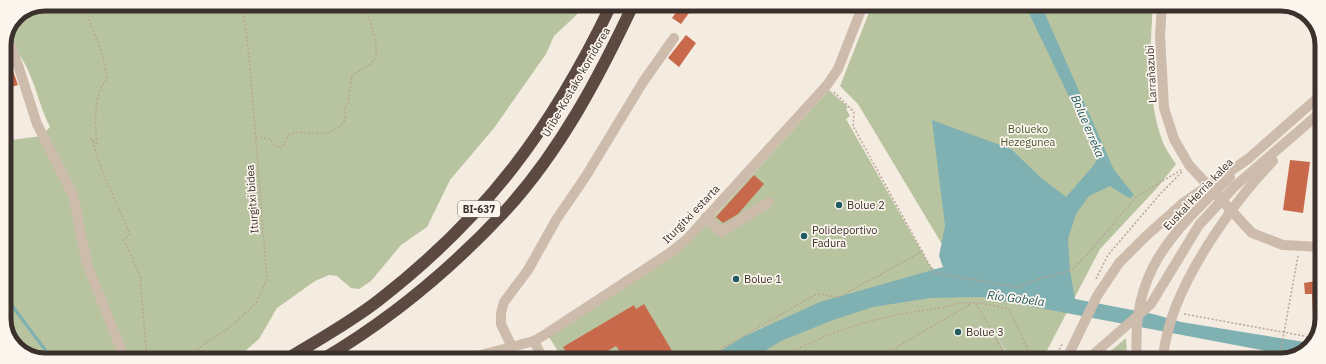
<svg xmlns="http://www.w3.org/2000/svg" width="1326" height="364" font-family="'IBM Plex Sans',sans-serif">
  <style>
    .green { fill: #b8c4a0 }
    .water { fill: #7fb0b2 }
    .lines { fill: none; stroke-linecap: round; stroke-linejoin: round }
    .stream { stroke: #7fb0b2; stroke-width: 3 }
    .building { fill: #c8694b }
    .path { stroke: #b9a596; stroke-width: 1.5; stroke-dasharray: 2 2; stroke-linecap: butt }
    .minor { stroke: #cdbbac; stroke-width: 10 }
    .highway { stroke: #5c4a42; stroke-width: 12 }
    .poi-dot { fill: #1f5a5e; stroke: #fbf5ee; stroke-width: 1.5 }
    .labels { text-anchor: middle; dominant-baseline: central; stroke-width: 3.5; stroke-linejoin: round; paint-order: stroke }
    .shield { fill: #fbf5ee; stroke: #756b66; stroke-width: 1 }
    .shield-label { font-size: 10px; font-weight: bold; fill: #3b302b }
    .street-label { font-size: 11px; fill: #3b302b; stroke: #fbf5ee }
    .park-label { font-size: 11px; fill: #4a5a2e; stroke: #fbf5ee }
    .poi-label { font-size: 11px; fill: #3b302b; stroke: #fbf5ee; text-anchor: start }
    .water-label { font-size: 12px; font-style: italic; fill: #1f5a5e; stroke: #fbf5ee }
    .rim { fill: none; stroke: #3b302b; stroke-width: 5 }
  </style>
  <rect width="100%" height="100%" fill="#f4ebe1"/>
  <!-- green -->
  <g class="green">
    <path d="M45 4 587 5 554 36 546 54 494 128 450 180 427 227 401 245 371 281 359 289 351 288 337 276 329 275 315 281 277 308 259 339 236 359H35L14 346 11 333 4 322V141L41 136 50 127C35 97 33 63 6 40L16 16Z"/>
    <path d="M872 5H1153C1150 47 1147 100 1162 140 1165 148 1171 157 1176 164L1157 188 1100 249 1042 360H1011L996 334 1010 360 563 359 549 337 674 254 715 216 829 90 848 107 846 109 850 116 846 119 930 266 973 296 858 104 840 86Z"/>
    <polygon points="1126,338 1127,360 1100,360"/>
  </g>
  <!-- water -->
  <polygon class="water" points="1025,5 1041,5 1114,170 1134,195 1131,198 1127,197 1110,186 1089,196 1076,214 1068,239 1070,271 1075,299 1153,314 1181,322 1311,343 1306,351 1293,356 981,297 930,298 873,307 833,320 781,341 752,359 707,359 745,336 820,302 943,267 939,256 945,226 932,120 1011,149 1039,176 1066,197 1094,165 1098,157"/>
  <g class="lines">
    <!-- stream -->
    <polyline class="stream" points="4,295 52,359"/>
  </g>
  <!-- building -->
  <g class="building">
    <polygon points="680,7 689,13 681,24 672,18"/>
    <polygon points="686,35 696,43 679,67 668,58"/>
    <polygon points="4,51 6,51 18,85 4,89"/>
    <polygon points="10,134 13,141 4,146 4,135"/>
    <polygon points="1290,160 1310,162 1303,213 1283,210"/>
    <polygon points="754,175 764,184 738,214 723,223 716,217"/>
    <polygon points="1321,280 1321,316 1313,316 1312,294 1305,294 1304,283"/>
    <polygon points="644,304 677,359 625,359 616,346 594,359 570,359 563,347 634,305 636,309"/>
  </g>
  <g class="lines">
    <!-- path -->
    <g class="path">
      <path d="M83 4 102 53 107 78C93 96 95 123 97 145L91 138 103 173 130 234 124 240 140 276 147 359"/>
      <polyline points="834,92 854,112 853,126 934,273 1017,287 1045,277 1070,271 1087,255 1136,197 1181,170"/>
      <path d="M256 137 271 139 273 145 279 147 284 145 288 135C306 127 323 142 341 125 346 120 347 115 344 108L348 104 352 75C375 63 380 60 374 35 372 28 371 19 366 14 361 10 358 11 355 4"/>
      <polyline points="1096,279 1108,255 1161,193 1182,172"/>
      <polyline points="976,304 1008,360"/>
      <polyline points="1184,314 1315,338"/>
      <polyline points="189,359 200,347 233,325 256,303 267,279 253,103 247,36 242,4"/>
      <polyline points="525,359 530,356"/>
      <polyline points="703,359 811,297 818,294 839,297 923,251"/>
      <path d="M779 359C830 330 875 317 934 309 943 308 951 305 960 303 976 301 994 306 1009 309L1028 350 1031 360"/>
      <polyline points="875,360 970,304"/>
      <polyline points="1053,360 1063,343"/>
      <polyline points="1279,360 1298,256"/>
    </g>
    <!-- minor -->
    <g class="minor">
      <polyline points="1162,5 1160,35 1164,108 1174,139 1189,165 1252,233 1283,245 1321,247"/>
      <polyline points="5,43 10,44 18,65 37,124 73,195 87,264 125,359"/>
      <polyline points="706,217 721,232 769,202"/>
      <polyline points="534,341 543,359"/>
      <polyline points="512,347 501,324 501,313 504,302 528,270 556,220 586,176 643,82 674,38"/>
      <polyline points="466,359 534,341 546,334 671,252 686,240 827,85 838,69 863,5"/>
      <polyline points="1066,360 1097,296 1119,263 1145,237 1183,203 1248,159 1322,94"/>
      <polyline points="1087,360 1151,304 1199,225 1234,187 1322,111"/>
      <path d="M1137 360C1131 271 1170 235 1230 177"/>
      <path d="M1162 360C1165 342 1169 323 1176 306 1195 258 1236 199 1273 161"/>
    </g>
    <!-- highway -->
    <g class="highway">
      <path d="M287 359C318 340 351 322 379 300 487 216 552 128 611 5"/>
      <path d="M323 359C391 319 452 268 506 210 560 151 599 77 633 5"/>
    </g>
  </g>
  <!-- markers -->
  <g class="poi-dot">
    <circle cx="839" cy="205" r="4"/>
    <circle cx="804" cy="236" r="4"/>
    <circle cx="736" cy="279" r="4"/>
    <circle cx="958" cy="332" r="4"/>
  </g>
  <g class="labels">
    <!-- shield labels -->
    <rect class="shield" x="458" y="201" width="42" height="16" rx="3"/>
    <g class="shield-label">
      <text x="479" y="209">BI-637</text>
    </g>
    <!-- street labels -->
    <g class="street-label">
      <text transform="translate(1151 74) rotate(-93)">Larrañazubi</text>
      <text transform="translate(576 82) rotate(-60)">Uribe-Kostako korridorea</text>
      <text transform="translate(1198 194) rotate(-46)">Euskal Herria kalea</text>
      <text transform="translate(252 199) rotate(-94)">Iturgitxi bidea</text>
      <text transform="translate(691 214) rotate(-46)">Iturgitxi estarta</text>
    </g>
    <!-- park labels -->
    <g class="park-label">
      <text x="1028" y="129">Bolueko<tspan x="1028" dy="13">Hezegunea</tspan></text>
    </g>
    <!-- poi labels -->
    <g class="poi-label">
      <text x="847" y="205">Bolue 2</text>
      <text x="812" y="230">Polideportivo<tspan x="812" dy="13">Fadura</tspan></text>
      <text x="744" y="279">Bolue 1</text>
      <text x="966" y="332">Bolue 3</text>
    </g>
    <!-- water labels -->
    <g class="water-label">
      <text transform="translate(1088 126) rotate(67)">Bolue erreka</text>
      <text transform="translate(1016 298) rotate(7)">Río Gobela</text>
    </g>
  </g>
  <!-- crop -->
  <path d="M0 0H1326V364H0ZM45 11H1281A34 34 0 0 1 1315 45V319A34 34 0 0 1 1281 353H45A34 34 0 0 1 11 319V45A34 34 0 0 1 45 11Z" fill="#fbf5ee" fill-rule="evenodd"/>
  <path class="rim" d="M45 11H1281A34 34 0 0 1 1315 45V319A34 34 0 0 1 1281 353H45A34 34 0 0 1 11 319V45A34 34 0 0 1 45 11Z"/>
</svg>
